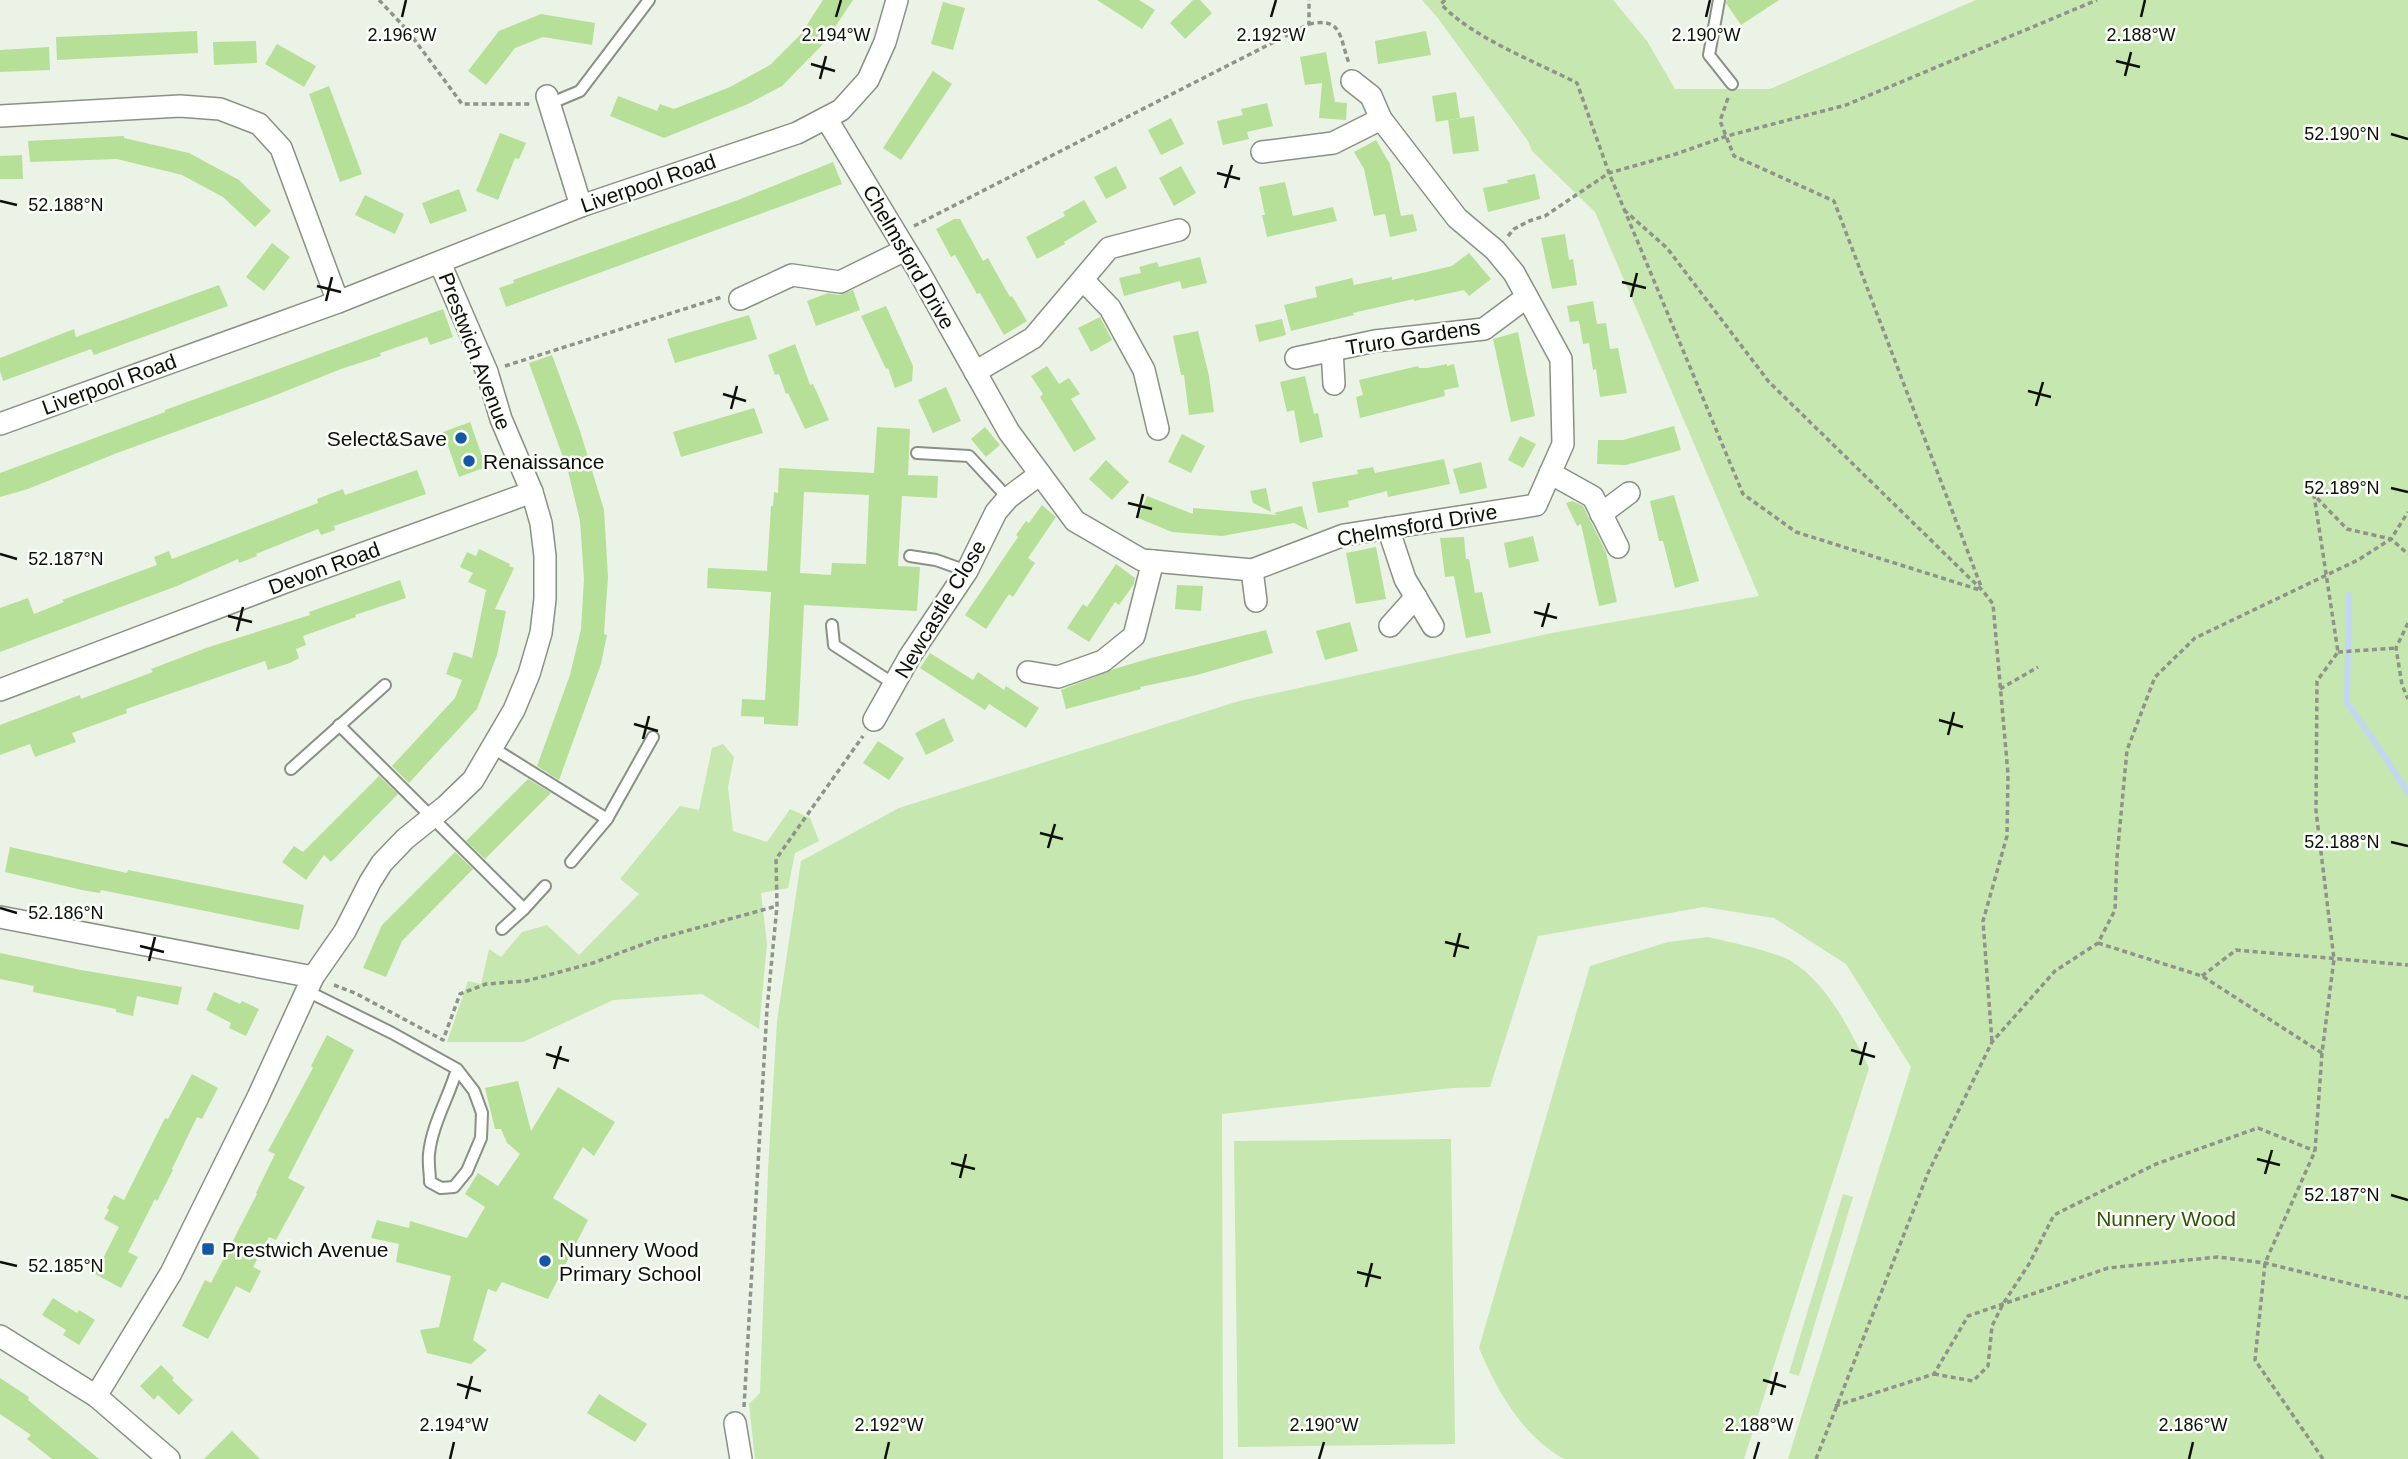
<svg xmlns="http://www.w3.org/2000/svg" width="2408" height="1459" font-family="Helvetica,sans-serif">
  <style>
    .green { fill: #c6e7af }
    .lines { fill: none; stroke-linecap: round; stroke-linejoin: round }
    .stream { stroke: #c4d7f2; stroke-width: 6 }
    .building { fill: #b6e098; fill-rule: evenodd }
    .lane-casing { stroke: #899184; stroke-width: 14 }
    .street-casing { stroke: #899184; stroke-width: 24 }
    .path { stroke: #8e948a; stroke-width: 3.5; stroke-dasharray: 5 3.5; stroke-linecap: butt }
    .lane { stroke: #fff; stroke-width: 10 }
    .street { stroke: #fff; stroke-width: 21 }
    .ticks { fill: none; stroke: #0c0f0a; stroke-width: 2.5 }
    .poi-dot { fill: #1556a7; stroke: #fbfef9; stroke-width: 2.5 }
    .labels { text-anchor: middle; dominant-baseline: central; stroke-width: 5; stroke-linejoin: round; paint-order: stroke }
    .street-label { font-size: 21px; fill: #0c0f0a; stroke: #fbfef9 }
    .poi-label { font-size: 21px; fill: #0c0f0a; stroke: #fbfef9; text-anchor: start }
    .park-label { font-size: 21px; fill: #315408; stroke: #fbfef9 }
    .ticks-label { font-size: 18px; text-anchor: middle; fill: #0c0f0a; stroke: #fbfef9; stroke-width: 5; stroke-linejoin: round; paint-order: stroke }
  </style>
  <rect width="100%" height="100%" fill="#eaf3e5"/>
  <!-- green -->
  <g class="green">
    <polygon points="1422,0 1613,0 1647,41 1675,89 1770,89 1976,0 2408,0 2408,1459 1788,1459 1911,1067 1846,964 1774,918 1704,907 1538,936 1490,1087 1452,1088 1222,1114 1223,1459 755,1459 749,1404 760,1393 768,1170 777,1021 801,861 899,808 1239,701 1552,633 1759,596 1595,212 1532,151 1528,141 1437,17"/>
    <polygon points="723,744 734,757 728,787 733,831 767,842 790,809 810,818 819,841 795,853 788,888 761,893 767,944 759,1029 702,994 613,1000 523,1042 447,1042 468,981 481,984 489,949 501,957 522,932 547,925 579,955 639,894 620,879 680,806 699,810 712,748"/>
    <path d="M1708 937C1728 942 1774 951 1791 961 1829 985 1849 1029 1869 1068L1744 1459H1564C1522 1435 1497 1391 1479 1348L1590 966 1668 942Z"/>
    <polygon points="1451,1139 1455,1444 1238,1447 1234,1141"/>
    <polygon points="1843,1194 1853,1197 1799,1376 1789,1373"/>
  </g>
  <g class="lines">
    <!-- stream -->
    <polyline class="stream" points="2349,595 2347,703 2379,748 2408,793"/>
  </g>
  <!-- building -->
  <g class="building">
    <polygon points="823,0 853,0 825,42 782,86 748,104 664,138 610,116 618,96 657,111 660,104 674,109 730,87 770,65 801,34"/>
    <polygon points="1097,0 1139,0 1155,10 1142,29"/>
    <polygon points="1193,0 1200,0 1212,13 1185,39 1170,23"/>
    <polygon points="1727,0 1779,0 1741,25 1726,3"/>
    <polygon points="943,2 965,8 953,50 931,44"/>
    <polygon points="541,14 595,23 592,45 543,37 515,48 486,85 468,71 499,31"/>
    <polygon points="197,31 198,53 57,60 56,37"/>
    <polygon points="1426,31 1431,55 1378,64 1375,41"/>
    <polygon points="256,41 257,63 214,65 213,42"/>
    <polygon points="277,44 316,66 304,87 265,64"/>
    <polygon points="49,47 50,70 0,72 0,50"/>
    <polygon points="1326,52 1335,102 1347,103 1346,120 1319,118 1322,83 1305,85 1300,57"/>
    <polygon points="933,71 952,84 901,160 883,148"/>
    <polygon points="329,86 362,174 340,182 309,94"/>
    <polygon points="1456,92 1460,118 1436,122 1432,96"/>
    <polygon points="1267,103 1273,126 1247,132 1249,139 1223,145 1217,121 1243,115 1241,109"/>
    <polygon points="1474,116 1479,151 1453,154 1448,120"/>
    <polygon points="1171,118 1184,144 1161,155 1148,130"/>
    <polygon points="500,133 526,143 519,159 515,158 498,200 476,191"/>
    <polygon points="124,136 124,138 189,153 239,180 271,211 255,227 223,197 182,175 117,159 30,162 28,141"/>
    <polygon points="1376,140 1390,164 1401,216 1413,214 1417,231 1390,237 1385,214 1374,216 1364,169 1354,152"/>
    <polygon points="22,155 23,179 0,179 0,156"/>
    <polygon points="833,162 842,184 506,307 499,288 514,283 513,280 738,200"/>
    <polygon points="1116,166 1127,188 1106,199 1094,177"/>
    <polygon points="1181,166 1196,193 1174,206 1159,178"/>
    <polygon points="1535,174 1540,199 1488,212 1483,188 1508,183 1507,180"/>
    <polygon points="1285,182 1293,216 1333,207 1337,221 1267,237 1262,215 1265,215 1259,187"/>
    <polygon points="459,189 467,211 430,224 422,203"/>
    <polygon points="365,195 404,214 395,234 355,215"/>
    <polygon points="1084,200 1097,222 1064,242 1065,244 1037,259 1026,237 1065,216 1063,212"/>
    <polygon points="954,219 960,219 983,261 988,258 1010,297 1012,296 1027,321 1004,335 980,293 977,294 955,255 951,257 936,229"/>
    <polygon points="1565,234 1569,260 1573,259 1577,285 1552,289 1541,238"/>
    <polygon points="272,243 290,257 264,291 246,277"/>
    <polygon points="1469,253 1491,279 1469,296 1464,290 1414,301 1414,299 1353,313 1354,315 1291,331 1284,305 1317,297 1315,287 1352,278 1354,285 1392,277 1392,280 1452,266"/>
    <polygon points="1200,257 1207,283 1182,289 1180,281 1124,296 1119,278 1141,273 1139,267 1157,262 1159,267"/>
    <polygon points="219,285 228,306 94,355 91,349 3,381 0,371 0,358 74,329 76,337"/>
    <polygon points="853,290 860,310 816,326 807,301 828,293 839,295"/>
    <polygon points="1593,301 1597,324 1606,323 1610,349 1618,348 1627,393 1600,397 1596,369 1593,370 1589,343 1583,344 1579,321 1570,322 1567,306"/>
    <polygon points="886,306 913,366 912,381 895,388 888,368 886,369 861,316"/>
    <polygon points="443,309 453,337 430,345 427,337 380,353 381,356 341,369 271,397 117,453 28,489 0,497 0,473 165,412 165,410"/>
    <polygon points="749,315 757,339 675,363 667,339"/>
    <polygon points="1100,317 1112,340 1091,352 1078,328"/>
    <polygon points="1282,319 1286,335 1259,342 1255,325"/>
    <polygon points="1198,331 1209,376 1214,412 1189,415 1184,375 1181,375 1173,336"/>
    <polygon points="1518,332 1535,416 1511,422 1493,339"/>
    <polygon points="795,344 810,385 813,384 829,420 805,429 788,393 786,394 779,374 775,375 768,355"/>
    <polygon points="552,355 580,431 604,510 608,577 604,634 607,635 601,664 559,780 537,766 570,675 581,629 584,579 580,521 568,471 529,363"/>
    <polygon points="1447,364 1447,366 1454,364 1459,387 1444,390 1445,396 1360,418 1356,397 1363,395 1359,380 1418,366 1419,368 1427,368"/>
    <polygon points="1047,366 1059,384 1069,378 1080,394 1071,399 1096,439 1074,452 1040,397 1043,394 1031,376"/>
    <polygon points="1305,376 1314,414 1318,413 1323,437 1300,443 1294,410 1287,412 1280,382"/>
    <polygon points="946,387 961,421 933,433 918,400"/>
    <polygon points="754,408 763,433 681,457 673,432"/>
    <polygon points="470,422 486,467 459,477 443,432"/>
    <polygon points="1674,426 1681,450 1626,465 1597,464 1598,440 1623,440"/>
    <path d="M877 427 910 429 908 475 938 476 937 498 902 496 898 566 920 567 917 611 804 605 798 726 764 724V717L741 716 742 699 765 700 771 592 707 588 708 568 767 571 771 506H773L774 492 778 493 779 468 874 473ZM804 492 869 495 866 564 832 563 831 575 800 573Z"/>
    <polygon points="985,427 1000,445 986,457 971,439"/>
    <polygon points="1182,434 1205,446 1191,473 1168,462"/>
    <polygon points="1520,436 1536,444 1523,468 1508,460"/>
    <polygon points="1444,459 1450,484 1388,497 1387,491 1348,501 1349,507 1318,513 1312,482 1358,474 1357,470 1373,467 1375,473"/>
    <polygon points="1106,460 1129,482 1112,500 1089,479"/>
    <polygon points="1481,462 1487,488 1460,494 1453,469"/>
    <polygon points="417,470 426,494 334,526 335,530 321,535 318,529 256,554 257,556 239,563 238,559 177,586 0,652 0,608 28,598 34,614 64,602 62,600 157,565 154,557 169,551 172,559 318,503 317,499 343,489 345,495"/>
    <polygon points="1266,488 1271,512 1253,503 1250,491"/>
    <polygon points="1674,495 1699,581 1675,588 1663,541 1659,541 1650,501"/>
    <polygon points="1147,496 1193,514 1193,508 1277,515 1274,513 1302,506 1308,530 1294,523 1222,536 1172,532 1138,518"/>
    <polygon points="1572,501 1583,506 1606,552 1617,602 1599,606 1581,524 1577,526 1566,503"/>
    <polygon points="1042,505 1056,517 1028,558 1035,563 1013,597 1009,594 986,629 965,615 1018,537 1016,535 1026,521 1029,523"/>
    <polygon points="1533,536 1539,561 1509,568 1504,543"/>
    <polygon points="1464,537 1466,559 1469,559 1475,593 1482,592 1491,633 1466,638 1454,576 1445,577 1440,538"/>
    <polygon points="1376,547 1386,599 1356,604 1346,553"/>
    <polygon points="479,549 510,564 509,566 514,568 495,609 506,611 497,655 477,709 409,783 392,766 455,698 462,680 446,674 454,652 472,658 486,590 468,582 473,573 460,567 467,552 476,556"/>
    <polygon points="1116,564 1135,578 1134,584 1119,605 1115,602 1089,642 1067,628 1083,604 1087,607"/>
    <polygon points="400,580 406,598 355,615 356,617 303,636 306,645 296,649 299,658 290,663 268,670 265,661 126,709 127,713 72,733 76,742 35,757 30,744 0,755 0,725 80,695 81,699 153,672 151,669 206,648 310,615 309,612"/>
    <polygon points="1177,585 1203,586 1201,611 1175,609"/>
    <polygon points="1350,622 1358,651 1325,660 1316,631"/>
    <polygon points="1266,630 1273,653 1197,675 1140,687 1141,689 1066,709 1061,690 1114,669 1151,658"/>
    <polygon points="930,653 973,680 978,672 1004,690 1006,686 1039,708 1026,728 989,704 985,710 920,668"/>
    <polygon points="944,718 954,741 926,755 915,733"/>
    <polygon points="878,741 904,758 889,780 863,763"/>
    <polygon points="379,776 398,794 331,862 324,855 306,880 282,862 294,846 303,852"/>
    <polygon points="528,779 551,793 485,859 466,841"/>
    <polygon points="10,847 127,873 128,870 304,905 299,930 101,890 100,893 82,890 5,872"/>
    <polygon points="455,852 473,869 402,941 386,977 363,968 382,925"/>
    <polygon points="0,953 81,970 182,987 178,1005 137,996 133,1016 116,1012 116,1009 33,992 34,986 0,979"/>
    <polygon points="214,992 240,1004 242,1001 259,1009 246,1036 229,1028 231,1023 206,1010"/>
    <polygon points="327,1035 354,1050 288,1178 305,1187 276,1240 269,1237 253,1267 261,1271 250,1293 236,1286 208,1339 182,1326 205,1280 211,1283 257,1194 256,1193 275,1154 268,1151 313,1068 311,1066"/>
    <polygon points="192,1074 218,1088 202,1119 197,1117 172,1169 173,1170 157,1201 155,1199 128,1252 138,1257 121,1288 95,1274 119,1227 104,1219 109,1210 107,1208 114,1195 124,1200 165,1118 168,1119"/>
    <polygon points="518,1081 531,1131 558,1087 615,1122 594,1156 583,1147 553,1198 588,1220 548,1299 502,1282 496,1292 488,1289 473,1340 487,1350 471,1364 427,1353 420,1330 439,1327 451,1276 396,1262 399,1244 371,1238 377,1220 409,1228 410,1221 467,1238 485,1207 465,1194 478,1173 498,1186 520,1154 507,1143 501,1129 495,1129 485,1088"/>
    <polygon points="53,1298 77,1313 79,1310 95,1320 79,1345 63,1335 66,1330 42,1315"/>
    <polygon points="161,1365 174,1378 172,1380 193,1400 179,1415 158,1395 154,1400 140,1386"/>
    <polygon points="0,1378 29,1397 28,1400 99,1459 52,1459 27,1439 31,1435 0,1414"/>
    <polygon points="599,1394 647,1424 635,1442 587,1413"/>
    <polygon points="232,1431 260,1459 204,1459"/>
  </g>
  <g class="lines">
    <!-- lane casing -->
    <g class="lane-casing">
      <g id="lane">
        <polyline points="1719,0 1709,55 1732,84"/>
        <polyline points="549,104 580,91 649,0"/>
        <polyline points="917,453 969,456 1008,498"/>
        <polyline points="910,556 936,560 967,571"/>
        <polyline points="832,625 834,645 894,684"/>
        <polyline points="339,725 524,909 545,886"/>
        <polyline points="493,748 607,819"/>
        <polyline points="291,769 385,685"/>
        <polyline points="571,862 607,819 653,737"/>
        <polyline points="502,929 524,909"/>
        <path d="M307 991 392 1033 457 1069 474 1091 482 1113 481 1138 467 1171 454 1187 441 1188 430 1182C430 1173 428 1163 429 1154 432 1124 449 1097 457 1069"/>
      </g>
    </g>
    <!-- street casing -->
    <g class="street-casing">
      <g id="street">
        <polyline points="547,96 581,206"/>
        <polyline points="0,116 180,106 220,109 259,124 281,148 338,302"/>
        <polyline points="826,118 918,270 1009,432 1075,521 1142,560 1252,570 1344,535 1536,505 1563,444 1561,359 1514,273 1495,250 1457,218 1381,119 1371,96 1352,81"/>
        <polyline points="1262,152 1333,143 1381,119"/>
        <polyline points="1083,280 1110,308 1144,370 1158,429"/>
        <polyline points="740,299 792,275 840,282 905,250"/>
        <polyline points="1332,350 1334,384"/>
        <polyline points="1296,358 1375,341 1484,329 1527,297"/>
        <polyline points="975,372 1033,338 1109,248 1179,230"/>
        <polyline points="0,424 338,302 581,206 797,133 841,110 868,80 885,42 897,0"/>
        <polyline points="1550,473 1593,497 1618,547"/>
        <polyline points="1601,514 1629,493"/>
        <polyline points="1388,528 1405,579 1433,626"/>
        <polyline points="1252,570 1256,601"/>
        <polyline points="1390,626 1416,597"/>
        <polyline points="1028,672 1058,677 1103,661 1134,636 1153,561"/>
        <polyline points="0,690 301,576 532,492"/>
        <polyline points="874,720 910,656 967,571 996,512 1008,498 1040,474"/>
        <polyline points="0,917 313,977"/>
        <polyline points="0,1336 96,1396 169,1459"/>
        <polyline points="96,1396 171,1273 258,1097 313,977 345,931 370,882 382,863 405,839 446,806 473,780 514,710 529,674 541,633 545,599 545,556 541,523 532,492 501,419 487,372 440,263"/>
        <polyline points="735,1423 741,1459"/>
      </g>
    </g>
    <!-- path -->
    <g class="path">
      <polyline points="379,0 408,31 462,104 530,104"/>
      <path d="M1445 0 1441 4C1471 37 1536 62 1577 83L1609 173 1743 494 1796 532 1980 590"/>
      <path d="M1309 24C1343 17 1339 37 1349 63"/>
      <polyline points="1728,98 1720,121 1734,156 1834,201 1982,589"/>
      <polyline points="1624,210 1667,248 1769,382 1983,591 1993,604 2008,774 2007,836 1983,921 1992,1042"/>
      <polyline points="914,226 1309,24 1309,0"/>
      <polyline points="1508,236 1514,229 1529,221 1545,216 1609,173 1676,154 1727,136 1846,105 2097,0"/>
      <polyline points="505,366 722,297"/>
      <polyline points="2408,623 2396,648 2402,685 2408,699"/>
      <polyline points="2338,652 2396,648"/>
      <polyline points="2000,689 2038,667"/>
      <polyline points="2098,943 2202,976 2322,1053"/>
      <polyline points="2202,976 2236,950 2408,965"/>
      <polyline points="334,985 355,993 443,1040 460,994 486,984 526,981 593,963 657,939 777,906"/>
      <polyline points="1934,1374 1973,1381 1988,1366 1992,1326 2003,1304 2029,1264 2054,1215 2156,1164 2258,1128 2315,1151"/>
      <polyline points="1835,1406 1934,1374 1968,1316 2108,1268 2218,1257 2265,1263 2408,1298"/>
      <polyline points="744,1407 767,1009 777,906 776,859 863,736"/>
      <polyline points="1816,1459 1928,1173 1992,1042 2055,971 2098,943 2115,910 2117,857 2127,750 2155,677 2195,638 2358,560 2391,539 2408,512"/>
      <polyline points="2323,1459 2255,1360 2265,1263 2315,1151 2322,1053 2334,959 2316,811 2317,681 2338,652 2314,495 2347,529 2391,539 2408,554"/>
    </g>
    <!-- lane -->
    <use href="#lane" class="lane"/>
    <!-- street -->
    <use href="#street" class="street"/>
  </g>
  <!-- ticks -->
  <path class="ticks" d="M402 17 406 0M836 17 841 0M1271 17 1276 0M1706 17 1710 0M2141 17 2145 0M2116 61 2140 67M811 64 835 71M2125 76 2131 52M820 79 826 56M2391 134 2408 139M1217 173 1240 179M1225 188 1232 165M0 201 17 205M1622 282 1646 288M317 286 341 292M1631 297 1637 273M326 301 332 277M2028 391 2051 397M723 394 746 401M2036 406 2043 382M731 409 737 386M2391 488 2408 492M1128 503 1152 509M1137 518 1143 494M0 554 17 559M1534 612 1557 618M228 616 252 622M1542 627 1549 603M237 631 243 607M1939 720 1963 727M634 724 658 731M1948 735 1954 712M643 739 649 716M1040 833 1063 839M2391 842 2408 846M1048 848 1055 824M0 908 17 913M1445 942 1469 948M140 946 164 952M1454 957 1460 933M149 961 155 937M1851 1050 1875 1057M546 1054 569 1061M1860 1065 1866 1042M554 1069 561 1046M2257 1159 2280 1165M951 1163 975 1169M2265 1174 2272 1150M960 1178 966 1154M2391 1195 2408 1200M0 1262 17 1266M1357 1272 1381 1278M1366 1287 1372 1263M1763 1380 1786 1387M457 1384 481 1391M1771 1395 1777 1372M466 1399 472 1376M450 1459 454 1442M885 1459 889 1442M1319 1459 1324 1442M1754 1459 1759 1442M2189 1459 2193 1442"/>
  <!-- markers -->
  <g class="poi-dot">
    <circle cx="461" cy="438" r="7"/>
    <circle cx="469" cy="461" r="7"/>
    <rect x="201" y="1242" width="14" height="14" rx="3.5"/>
    <circle cx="545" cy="1261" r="7"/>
  </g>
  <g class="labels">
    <!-- street labels -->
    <g class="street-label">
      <text transform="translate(648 183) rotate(-19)">Liverpool Road</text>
      <text transform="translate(909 257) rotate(60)">Chelmsford Drive</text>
      <text transform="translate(1413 337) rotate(-9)">Truro Gardens</text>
      <text transform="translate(475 351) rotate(69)">Prestwich Avenue</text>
      <text transform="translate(109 384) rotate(-20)">Liverpool Road</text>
      <text transform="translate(1417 525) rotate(-10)">Chelmsford Drive</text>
      <text transform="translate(324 568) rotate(-20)">Devon Road</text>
      <text transform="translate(940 609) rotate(-59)">Newcastle Close</text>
    </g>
    <!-- poi labels -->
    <g class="poi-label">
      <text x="447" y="438" text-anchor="end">Select&amp;Save</text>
      <text x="483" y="461">Renaissance</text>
      <text x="222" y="1249">Prestwich Avenue</text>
      <text x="559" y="1249">Nunnery Wood<tspan x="559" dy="24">Primary School</tspan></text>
    </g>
    <!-- park labels -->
    <g class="park-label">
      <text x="2166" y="1218">Nunnery Wood</text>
    </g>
  </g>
  <g class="ticks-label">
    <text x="402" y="41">2.196°W</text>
    <text x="836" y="41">2.194°W</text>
    <text x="1271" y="41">2.192°W</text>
    <text x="1706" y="41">2.190°W</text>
    <text x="2141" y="41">2.188°W</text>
    <text x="2342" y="140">52.190°N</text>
    <text x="66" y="211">52.188°N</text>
    <text x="2342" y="494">52.189°N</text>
    <text x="66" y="565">52.187°N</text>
    <text x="2342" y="848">52.188°N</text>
    <text x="66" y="919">52.186°N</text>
    <text x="2342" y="1201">52.187°N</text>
    <text x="66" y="1272">52.185°N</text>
    <text x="454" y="1431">2.194°W</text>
    <text x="889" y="1431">2.192°W</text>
    <text x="1324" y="1431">2.190°W</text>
    <text x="1759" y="1431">2.188°W</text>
    <text x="2193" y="1431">2.186°W</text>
  </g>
</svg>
